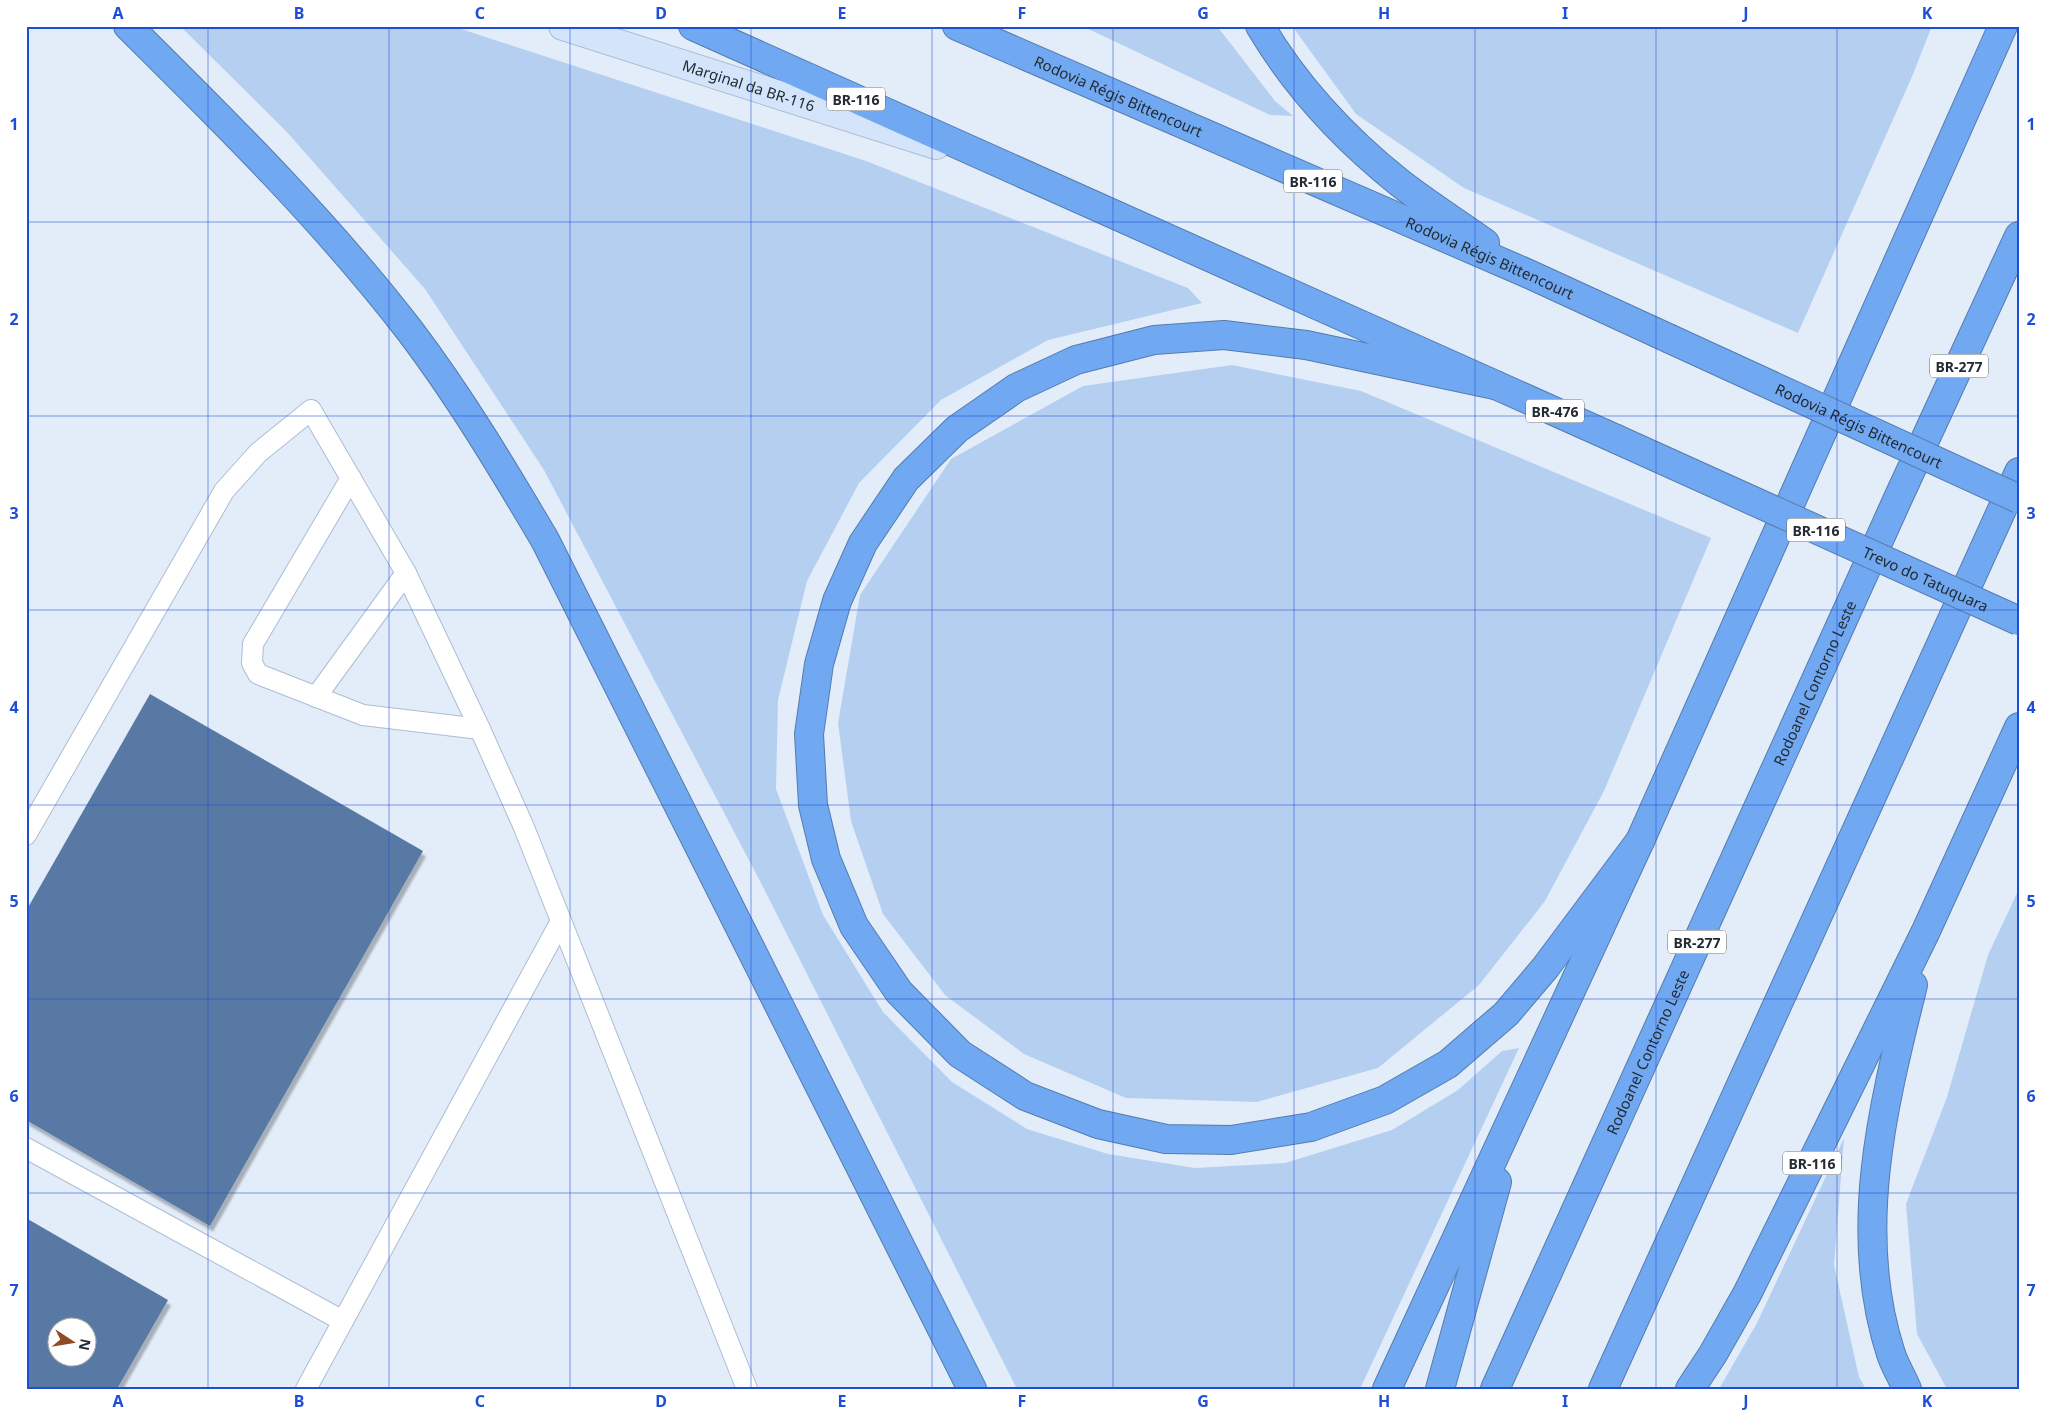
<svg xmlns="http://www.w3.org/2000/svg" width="2045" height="1415" font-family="'Noto Sans',sans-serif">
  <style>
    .green { fill: #b5cff1 }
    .building { fill: #5979a3; fill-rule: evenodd; filter: url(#shadow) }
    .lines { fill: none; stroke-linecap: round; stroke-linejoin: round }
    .service-casing { stroke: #acbdd2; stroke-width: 22 }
    .secondary-casing { stroke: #acbdd2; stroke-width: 30 }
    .motorway-casing { stroke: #557cae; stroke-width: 30 }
    .service { stroke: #fff; stroke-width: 20 }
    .secondary { stroke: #d4e5fb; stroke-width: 28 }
    .motorway { stroke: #70a8f1; stroke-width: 28 }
    .motorway-bridge-casing { stroke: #557cae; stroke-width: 30; stroke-linecap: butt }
    .motorway-bridge { stroke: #70a8f1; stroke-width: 28 }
    .grid { fill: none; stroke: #1d4ed8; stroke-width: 1; stroke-opacity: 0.55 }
    .labels { text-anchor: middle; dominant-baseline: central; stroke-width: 4; stroke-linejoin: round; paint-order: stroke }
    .shield { fill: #fff; stroke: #656a70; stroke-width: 1 }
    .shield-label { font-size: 14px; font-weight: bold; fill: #232a32 }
    .street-label { font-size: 15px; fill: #232a32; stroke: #fff }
    .neatline { fill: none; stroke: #1d4ed8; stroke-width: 2 }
    .grid-label { font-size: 16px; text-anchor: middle; font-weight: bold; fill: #1d4ed8 }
  </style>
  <defs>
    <filter id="shadow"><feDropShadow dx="3" dy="5.5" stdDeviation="1" flood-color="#0004"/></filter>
  </defs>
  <rect width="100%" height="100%" fill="#e3edfa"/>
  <!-- green -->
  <g class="green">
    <polygon points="180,26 452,26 866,161 1188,288 1202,303 1048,340 941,400 859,483 807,581 778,700 776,789 823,915 883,1012 952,1082 1027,1129 1108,1154 1195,1168 1285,1163 1392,1130 1458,1090 1502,1051 1519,1048 1360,1389 1017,1389 763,887 544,470 425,289 286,131"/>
    <polygon points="1082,26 1217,26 1275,101 1293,116 1270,115"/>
    <polygon points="1292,26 1932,26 1911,79 1798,333 1464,188 1356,114"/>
    <polygon points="1232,365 1361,391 1711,538 1604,791 1545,901 1479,985 1378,1068 1257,1102 1126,1098 1024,1054 945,995 883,914 851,821 838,723 860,595 951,459 1083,386"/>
    <polygon points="2019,889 2019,1389 1947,1389 1917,1334 1906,1204 1947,1097 1988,955"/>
    <polygon points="1844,1138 1834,1265 1859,1377 1866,1389 1719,1389 1757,1323"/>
  </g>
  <!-- building -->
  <g class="building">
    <polygon points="150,694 423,851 210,1226 26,1120 26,911"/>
    <path d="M26 1218 168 1300 117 1389H26ZM58 1328H88V1358H58Z"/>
  </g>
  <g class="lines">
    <!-- service casing -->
    <g class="service-casing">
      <g id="service">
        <polyline points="351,478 253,644 252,663 258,674 363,715 480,729"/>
        <polyline points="316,697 406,573"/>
        <polyline points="26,835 224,491 258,453 311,410 406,573 480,729 523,825 747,1389"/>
        <polyline points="26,1148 343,1321"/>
        <polyline points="306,1389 561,921"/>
      </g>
    </g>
    <!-- secondary casing -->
    <g class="secondary-casing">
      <g id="secondary">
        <path id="s1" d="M563 26 936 145"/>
      </g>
    </g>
    <!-- motorway casing -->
    <g class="motorway-casing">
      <g id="motorway">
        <path d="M128 26C227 124 325 221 410 331 460 397 503 469 545 540L972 1389"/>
        <polyline points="693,26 1614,438"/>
        <path id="s2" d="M957 26 1531 275 1668 338"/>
        <path d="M1260 26C1296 87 1345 139 1400 183 1427 204 1457 223 1485 243"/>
        <polyline points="1495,385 1306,345 1224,335 1154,340 1076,360 1016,388 957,429 906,479 863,543 837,601 819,664 809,734 813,805 826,859 854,926 899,992 960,1054 1025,1096 1098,1124 1166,1139 1231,1140 1311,1127 1385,1100 1448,1064 1506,1014 1545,968 1640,841"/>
        <polyline points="1387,1389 1640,841 2003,26"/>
        <polyline points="1440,1389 1497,1182"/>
        <path id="s3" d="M1495 1389 1899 496 2019 236"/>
        <polyline points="1603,1389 2019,472"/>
        <polyline points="1690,1389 1713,1354 1747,1294 1925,933 2019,727"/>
        <path d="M1907 1389C1902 1377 1895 1366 1891 1354 1851 1231 1883 1106 1913 985"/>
      </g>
    </g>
    <!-- service -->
    <use href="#service" class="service"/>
    <!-- secondary -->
    <use href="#secondary" class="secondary"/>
    <!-- motorway -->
    <use href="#motorway" class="motorway"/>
    <!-- motorway-bridge casing -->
    <g class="motorway-bridge-casing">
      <g id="motorway-bridge">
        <path id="s4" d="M1668 338 2019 499"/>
        <path id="s5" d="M1614 438 2019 621"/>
      </g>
    </g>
    <!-- motorway-bridge -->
    <use href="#motorway-bridge" class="motorway-bridge"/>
  </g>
  <!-- grid -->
  <path class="grid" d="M208 26V1389M389 26V1389M570 26V1389M751 26V1389M932 26V1389M1113 26V1389M1294 26V1389M1475 26V1389M1656 26V1389M1837 26V1389M26 222H2019M26 416H2019M26 610H2019M26 805H2019M26 999H2019M26 1193H2019"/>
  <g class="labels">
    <!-- shield labels -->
    <g class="shield">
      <rect x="827" y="87.5" width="58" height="23" rx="4"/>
      <rect x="1284" y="169.5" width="58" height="23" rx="4"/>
      <rect x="1930" y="354.5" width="58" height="23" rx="4"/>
      <rect x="1526" y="399.5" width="58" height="23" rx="4"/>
      <rect x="1787" y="518.5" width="58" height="23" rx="4"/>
      <rect x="1668" y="930.5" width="58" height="23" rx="4"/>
      <rect x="1783" y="1151.5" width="58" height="23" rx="4"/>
    </g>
    <g class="shield-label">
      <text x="856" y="99">BR-116</text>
      <text x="1313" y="181">BR-116</text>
      <text x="1959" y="366">BR-277</text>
      <text x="1555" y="411">BR-476</text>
      <text x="1816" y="530">BR-116</text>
      <text x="1697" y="942">BR-277</text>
      <text x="1812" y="1163">BR-116</text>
    </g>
    <!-- street labels -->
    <g class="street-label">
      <text stroke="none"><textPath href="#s1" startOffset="195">Marginal da BR-116</textPath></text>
      <text stroke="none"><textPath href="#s2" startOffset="176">Rodovia Régis Bittencourt</textPath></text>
      <text stroke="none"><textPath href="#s2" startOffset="581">Rodovia Régis Bittencourt</textPath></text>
      <text stroke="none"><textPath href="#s4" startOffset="210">Rodovia Régis Bittencourt</textPath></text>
      <text stroke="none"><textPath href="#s5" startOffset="342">Trevo do Tatuquara</textPath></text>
      <text stroke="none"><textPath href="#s3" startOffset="775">Rodoanel Contorno Leste</textPath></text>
      <text stroke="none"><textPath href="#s3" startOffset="370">Rodoanel Contorno Leste</textPath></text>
    </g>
  </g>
  <!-- border -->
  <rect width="2045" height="1415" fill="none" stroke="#ffffff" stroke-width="55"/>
  <!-- north arrow -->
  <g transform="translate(72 1342) rotate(102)"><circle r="24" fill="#ffffff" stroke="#a7aaad"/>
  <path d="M0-4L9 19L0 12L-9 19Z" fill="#914a26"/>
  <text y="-8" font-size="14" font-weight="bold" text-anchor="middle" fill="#232a32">N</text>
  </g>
  <rect x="28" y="28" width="1990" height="1360" class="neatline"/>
  <g class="grid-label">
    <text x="118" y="19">A</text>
    <text x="299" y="19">B</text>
    <text x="480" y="19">C</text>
    <text x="661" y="19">D</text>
    <text x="842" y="19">E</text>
    <text x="1022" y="19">F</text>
    <text x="1203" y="19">G</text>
    <text x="1384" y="19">H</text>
    <text x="1565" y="19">I</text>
    <text x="1746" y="19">J</text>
    <text x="1927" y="19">K</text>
    <text x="14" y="130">1</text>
    <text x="2031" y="130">1</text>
    <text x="14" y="325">2</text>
    <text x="2031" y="325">2</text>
    <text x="14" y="519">3</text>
    <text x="2031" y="519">3</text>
    <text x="14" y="713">4</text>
    <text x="2031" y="713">4</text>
    <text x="14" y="907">5</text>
    <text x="2031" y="907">5</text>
    <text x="14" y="1102">6</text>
    <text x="2031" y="1102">6</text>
    <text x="14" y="1296">7</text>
    <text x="2031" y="1296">7</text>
    <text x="118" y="1407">A</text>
    <text x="299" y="1407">B</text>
    <text x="480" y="1407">C</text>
    <text x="661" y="1407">D</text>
    <text x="842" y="1407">E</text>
    <text x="1022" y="1407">F</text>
    <text x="1203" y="1407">G</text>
    <text x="1384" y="1407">H</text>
    <text x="1565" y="1407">I</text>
    <text x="1746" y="1407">J</text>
    <text x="1927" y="1407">K</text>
  </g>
</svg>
